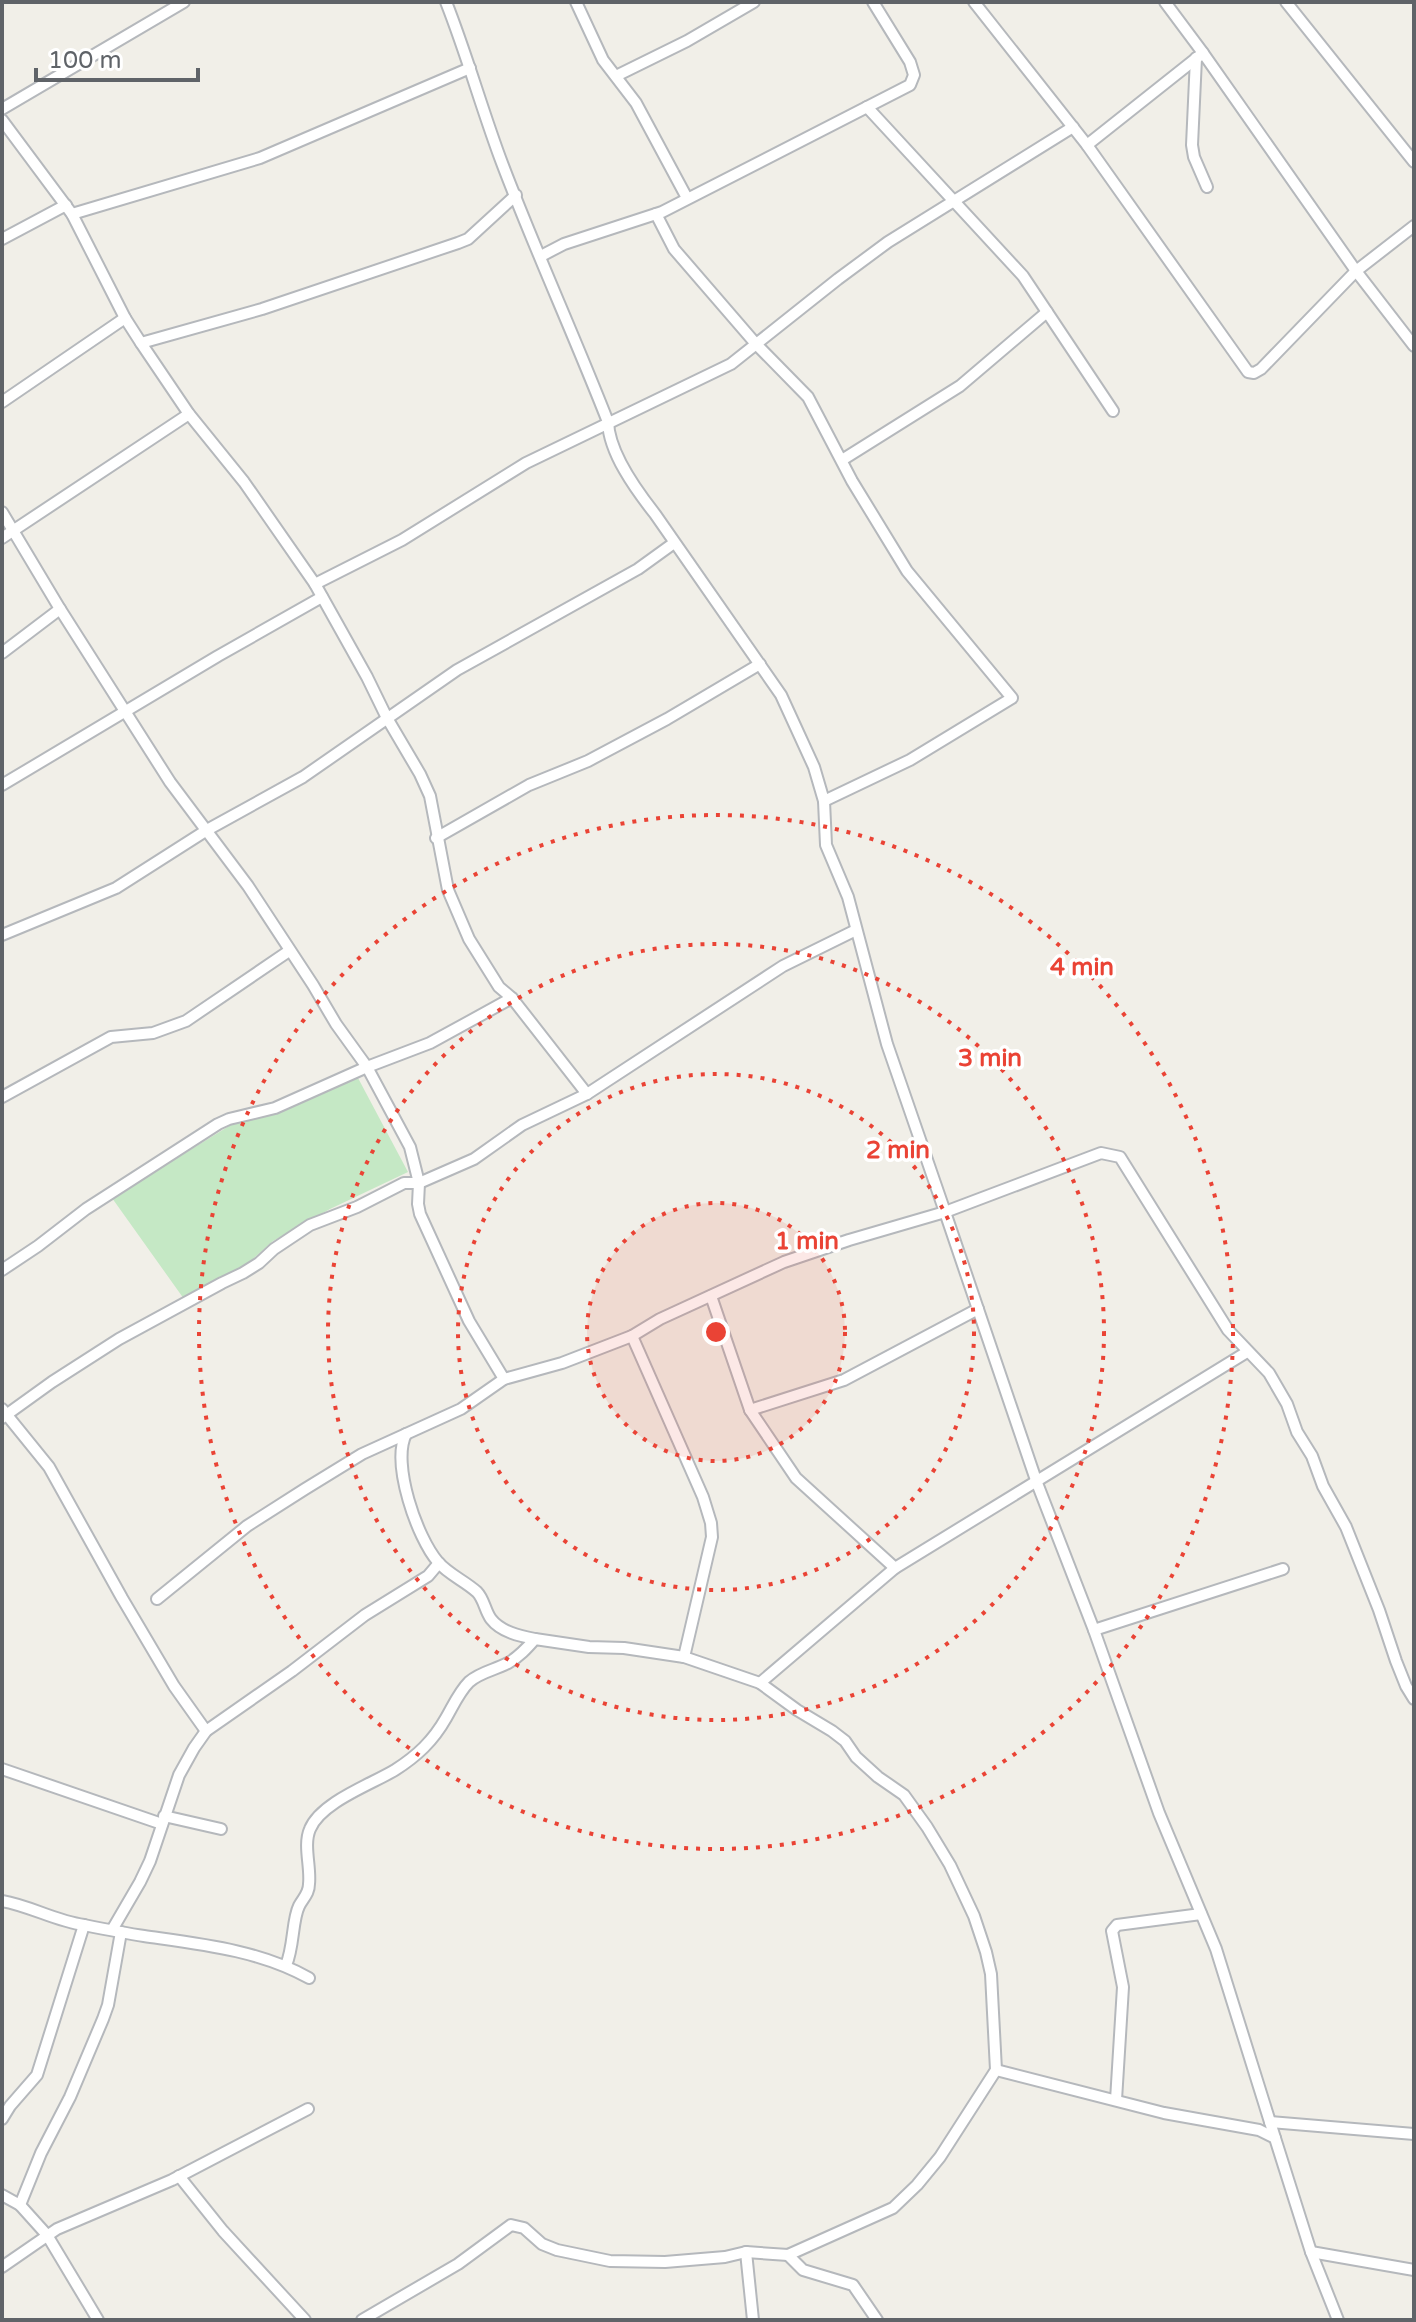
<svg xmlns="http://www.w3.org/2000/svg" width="1416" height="2322" font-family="'Varela Round',sans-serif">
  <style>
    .green { fill: #c5e8c5 }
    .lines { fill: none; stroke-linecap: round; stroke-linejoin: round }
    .street-casing { stroke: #b5b8bc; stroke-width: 14 }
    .street { stroke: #fff; stroke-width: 10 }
    .ring { fill: none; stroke: #ea4335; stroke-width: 4; stroke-dasharray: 4 8 }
    .centre { fill: #ea4335; stroke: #fff; stroke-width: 4 }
    .ring-label { font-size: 24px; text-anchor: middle; font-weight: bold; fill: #ea4335; stroke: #fff; stroke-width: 7; stroke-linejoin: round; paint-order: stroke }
  </style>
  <rect width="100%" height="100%" fill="#f1efe8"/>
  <!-- green -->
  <polygon class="green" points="358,1078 408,1172 330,1209 273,1241 245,1266 184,1299 112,1198 234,1123 283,1110"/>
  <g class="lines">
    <!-- street casing -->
    <g class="street-casing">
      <g id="street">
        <path d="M446 2C467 55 482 110 502 163 535 250 574 335 608 422 609 453 636 490 655 514L781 695 814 767 824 801 826 845 848 897 887 1044 945 1212 1101 1153 1120 1157 1228 1330 1269 1373 1287 1404 1297 1432 1312 1456 1323 1486 1346 1527 1379 1610 1396 1661 1406 1686 1414 1699"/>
        <polyline points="576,2 603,60 636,103 687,198"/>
        <polyline points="974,2 1087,145 1248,372 1254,373 1261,369 1356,271 1414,226"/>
        <polyline points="1286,2 1414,162"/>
        <polyline points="1203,53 1356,271 1414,346"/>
        <polyline points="1196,58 1192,145 1194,157 1207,187"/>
        <polyline points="616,76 687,41 754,2"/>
        <polyline points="867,107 1023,276 1113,411"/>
        <polyline points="2,109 184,2"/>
        <polyline points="2,120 72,214 125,318 141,343 189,414 244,482 315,584 367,677 387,718 420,774 430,796 448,890 469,939 499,987 512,998 587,1094"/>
        <polyline points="1087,145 1203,53 1165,2"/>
        <polyline points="72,214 260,158 470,68"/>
        <polyline points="656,214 674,249 756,344 808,397 852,481 907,571 1012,698 910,760 824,801"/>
        <polyline points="2,239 66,205"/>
        <polyline points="541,256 564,244 662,212 910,85 914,75 910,62 873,2"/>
        <polyline points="141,343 262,309 458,243 468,239 516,195"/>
        <polyline points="2,402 125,318"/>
        <polyline points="842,460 960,386 1047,312"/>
        <polyline points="2,512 60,609 170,782 248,886 313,985 336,1024 367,1067 410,1147 419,1183 418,1204 420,1214 469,1321 504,1379"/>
        <polyline points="2,538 189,414"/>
        <polyline points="315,584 402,540 526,463 731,364 838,279 888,242 1073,127"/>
        <polyline points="2,653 60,609"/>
        <polyline points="2,785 218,656 322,597"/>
        <polyline points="436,838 529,785 588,761 667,719 760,664"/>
        <polyline points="2,935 116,888 207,830 303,777 457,670 638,569 674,543"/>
        <polyline points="2,1097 111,1037 153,1033 186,1021 289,951"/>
        <polyline points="2,1270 38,1246 86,1209 218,1124 229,1119 275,1108 367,1067 430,1043 512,998"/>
        <polyline points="711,1296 750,1410 796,1478 895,1568"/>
        <polyline points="632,1336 703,1497 711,1523 712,1537 684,1657"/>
        <polyline points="2,1409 49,1467 122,1598 174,1686 206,1731"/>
        <polyline points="750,1410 844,1380 978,1309"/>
        <polyline points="2,1418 52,1382 119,1339 222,1283 243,1273 259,1263 274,1249 310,1225 357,1207 404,1183 419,1183 474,1159 522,1125 587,1094 783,966 856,930"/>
        <path d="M406 1434C391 1463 417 1538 438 1562 448 1574 465 1581 477 1592 484 1599 485 1611 491 1619 501 1632 520 1636 535 1639"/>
        <polyline points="157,1599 247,1526 305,1489 362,1454 461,1409 504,1379 562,1363 632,1336 660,1319 784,1262 849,1240 945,1212 1037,1483 1094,1630 1159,1813 1216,1949 1275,2138"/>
        <polyline points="1094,1630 1283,1569"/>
        <polyline points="760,1683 895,1568 1247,1352"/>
        <polyline points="2,1769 162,1824"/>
        <polyline points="164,1816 221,1829"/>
        <path d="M2 1901C31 1906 55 1921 84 1925 104 1929 124 1933 144 1936 200 1944 259 1950 309 1978"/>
        <polyline points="112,1930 140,1882 150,1861 179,1775 194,1748 206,1731 292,1671 365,1615 428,1576 439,1563"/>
        <path d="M286 1965C294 1947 292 1920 299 1906 303 1898 309 1894 309 1884 311 1867 303 1845 310 1829 321 1802 372 1784 395 1770 417 1756 433 1741 446 1718 453 1706 459 1692 469 1682 480 1672 495 1670 508 1663 519 1657 527 1648 535 1639L589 1647 624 1648 684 1657 760 1683 797 1710 832 1731 845 1741 856 1757 878 1777 904 1795 927 1827 950 1865 974 1916 986 1952 991 1974 996 2070 940 2157 917 2185 893 2208 788 2255 746 2252 725 2257 665 2262 610 2261 557 2250 542 2244 524 2228 511 2225 458 2264 362 2320"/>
        <polyline points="996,2070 1164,2113 1259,2130 1275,2138 1311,2252 1338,2320"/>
        <polyline points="1116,2100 1123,1987 1112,1931 1117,1925 1201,1914"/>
        <polyline points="2,2119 10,2106 37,2075 84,1925"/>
        <polyline points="1270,2122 1414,2134"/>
        <polyline points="179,2176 223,2231 305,2320"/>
        <polyline points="2,2195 20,2205 47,2235 98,2320"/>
        <polyline points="20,2205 41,2153 70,2097 103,2019 108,2005 121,1932"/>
        <polyline points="746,2252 753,2320"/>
        <polyline points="1311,2252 1414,2270"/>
        <polyline points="788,2255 803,2270 853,2285 877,2320"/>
        <polyline points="2,2267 57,2229 172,2180 308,2109"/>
      </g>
    </g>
    <!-- street -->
    <use href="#street" class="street"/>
  </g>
  <!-- distance rings -->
  <circle cx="716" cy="1332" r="129" fill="#ea4335" fill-opacity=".12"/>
  <g class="ring">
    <circle cx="716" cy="1332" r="129"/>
    <circle cx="716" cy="1332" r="258"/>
    <circle cx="716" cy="1332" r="388"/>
    <circle cx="716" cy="1332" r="517"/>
  </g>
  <circle cx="716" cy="1332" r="12" class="centre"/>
  <g class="ring-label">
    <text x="1082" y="975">4 min</text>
    <text x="990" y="1066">3 min</text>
    <text x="898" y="1158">2 min</text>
    <text x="807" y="1249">1 min</text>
  </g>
  <!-- border -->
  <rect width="1416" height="2322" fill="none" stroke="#5f6368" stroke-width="8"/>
  <!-- scale -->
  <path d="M36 68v12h162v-12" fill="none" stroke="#5f6368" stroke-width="4"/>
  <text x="48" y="68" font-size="24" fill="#5f6368" stroke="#ffffff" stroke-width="6" paint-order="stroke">100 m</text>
</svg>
